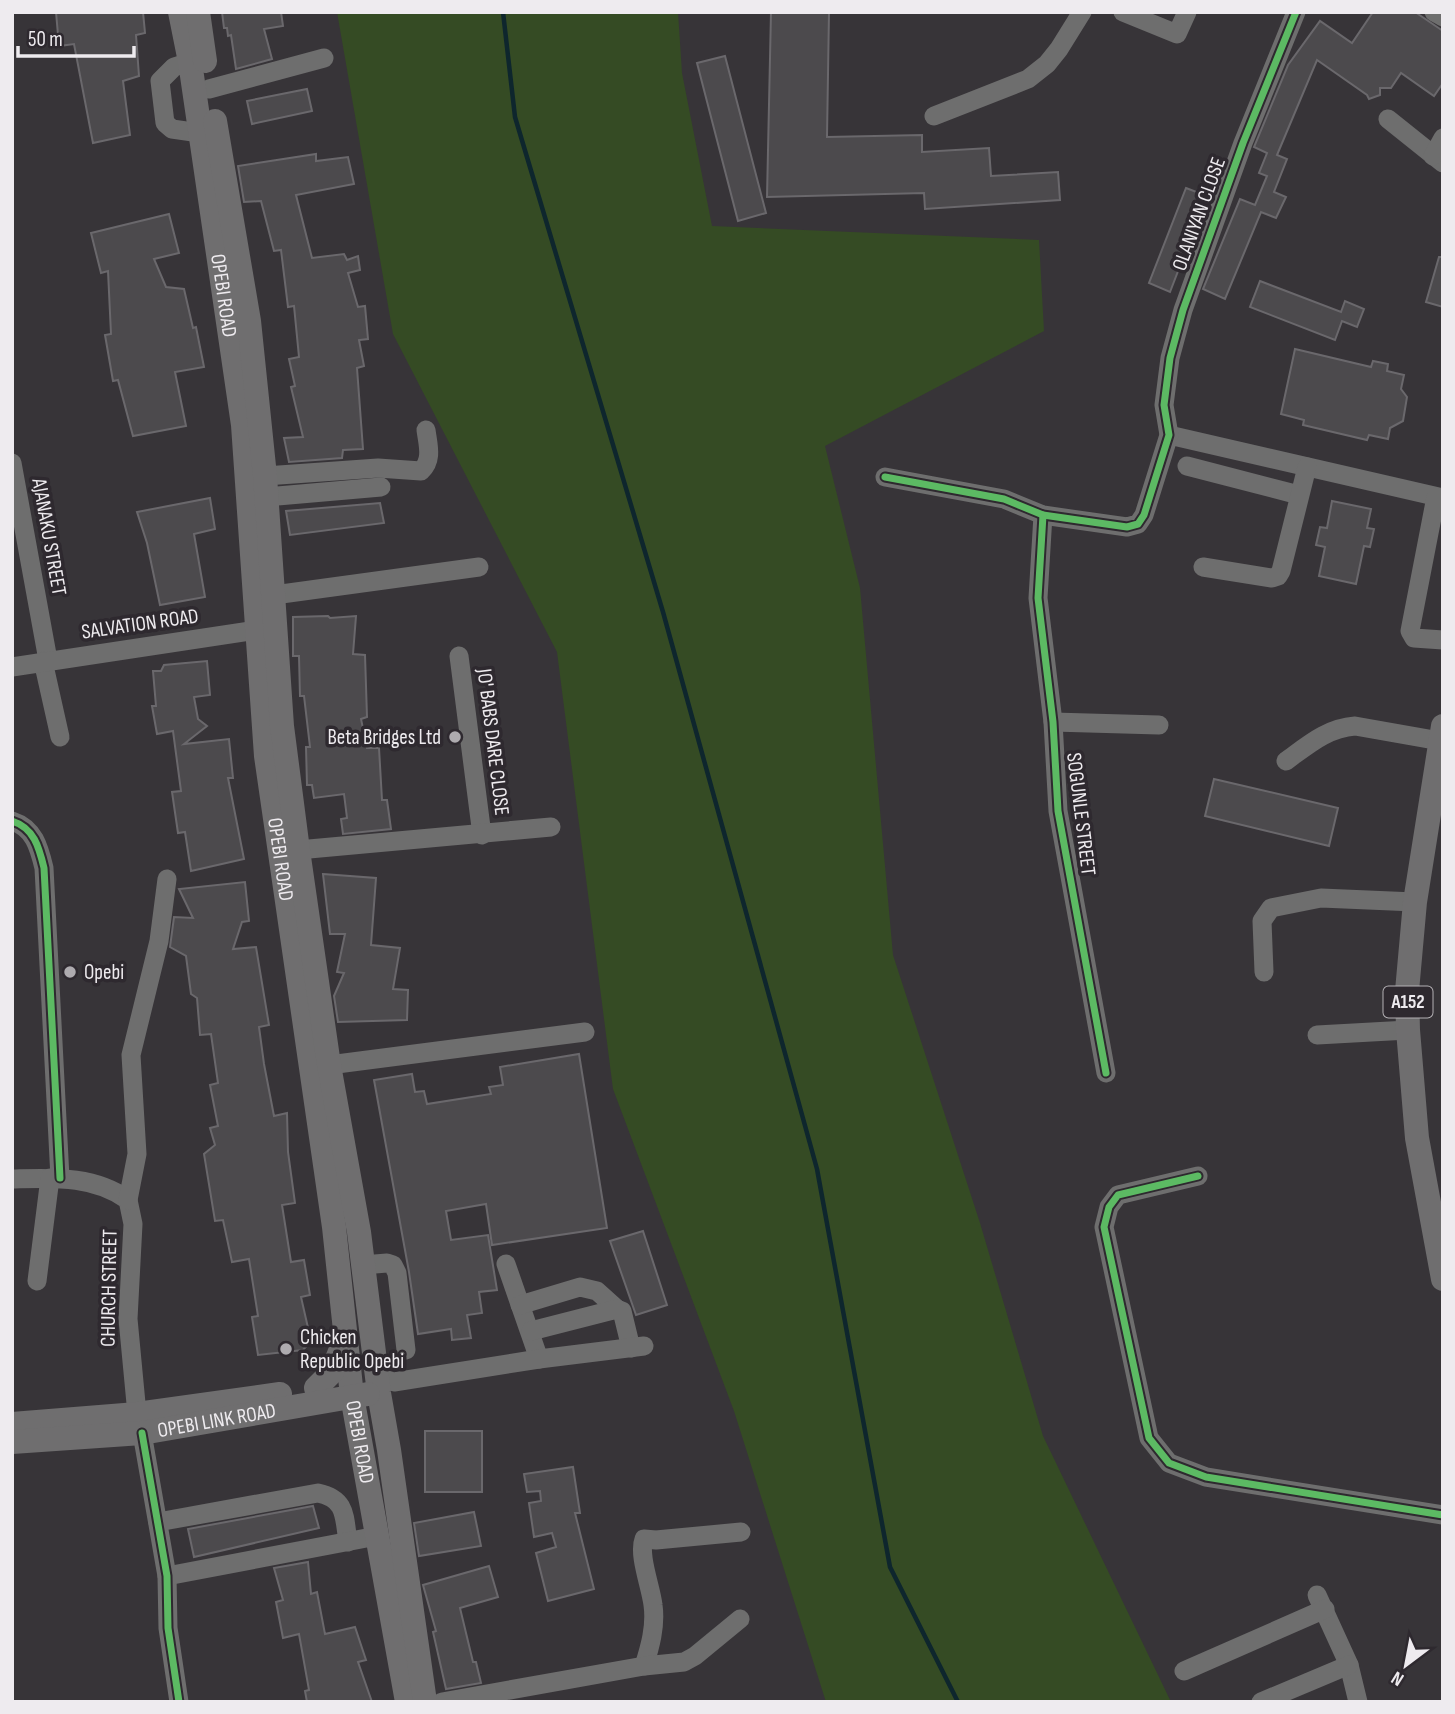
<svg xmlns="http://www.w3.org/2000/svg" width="1455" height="1714" font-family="'Sofia Sans Condensed',sans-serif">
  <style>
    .green { fill: #354b24 }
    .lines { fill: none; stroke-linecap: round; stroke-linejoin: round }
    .stream { stroke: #0e262d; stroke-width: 4.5 }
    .building { fill: #4c4a4d; stroke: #6a686c; stroke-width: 2 }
    .minor { stroke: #6e6e6e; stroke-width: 19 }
    .major { stroke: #6f6e6f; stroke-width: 24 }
    .cycleway-casing { stroke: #2e292f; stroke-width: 11 }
    .cycleway { stroke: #5cba63; stroke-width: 7 }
    .poi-dot { fill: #aeabaf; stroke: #2e292f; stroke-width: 2.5 }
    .labels { text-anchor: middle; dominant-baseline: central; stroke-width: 7; stroke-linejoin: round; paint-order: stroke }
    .shield { fill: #2e292f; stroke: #b4b1b5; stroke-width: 2 }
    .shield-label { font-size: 19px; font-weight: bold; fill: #eeebef }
    .street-label { font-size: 21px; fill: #eeebef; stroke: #2e292f }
    .poi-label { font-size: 21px; fill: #eeebef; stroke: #2e292f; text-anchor: start }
  </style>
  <rect width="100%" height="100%" fill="#373438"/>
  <!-- green -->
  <polygon class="green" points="337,12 678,12 682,73 712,226 1039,240 1044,331 825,446 860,588 893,955 980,1223 1043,1436 1171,1702 826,1702 734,1411 613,1089 557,652 393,334"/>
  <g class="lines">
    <!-- stream -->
    <polyline class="stream" points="503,12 515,117 663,612 817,1169 890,1567 958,1702"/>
  </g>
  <!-- building -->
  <g class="building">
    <polygon points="56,12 143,12 145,33 136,35 139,76 123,81 130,135 93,143 74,44 59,46"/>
    <polygon points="222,12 281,12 283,26 264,29 272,59 236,69 231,35 228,36 227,28 224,28"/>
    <polygon points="771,12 829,12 827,137 922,135 922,152 989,148 991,176 1058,172 1060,200 925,209 924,193 767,197"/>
    <polygon points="1373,12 1415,12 1443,31 1443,83 1434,96 1401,73 1391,88 1380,88 1380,95 1369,99 1367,95 1317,60 1277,155 1287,159 1274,192 1286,197 1276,218 1261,212 1225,299 1203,289 1240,199 1255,205 1267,176 1259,173 1267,153 1254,147 1288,65 1320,21 1352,43"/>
    <polygon points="725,56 766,213 738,221 697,63"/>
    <polygon points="307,89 312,111 252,124 247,101"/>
    <polygon points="316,154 316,161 348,157 354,184 296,195 312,258 344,254 347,260 358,256 360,270 348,273 358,307 365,306 368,339 359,340 364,366 357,368 363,449 343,450 342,458 289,462 284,438 303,437 291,387 295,386 289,359 299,357 294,306 288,307 281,250 274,251 261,201 244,202 238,166"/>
    <polygon points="1186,188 1207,196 1170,292 1149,283"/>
    <polygon points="169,214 179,253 154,259 166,287 184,289 193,328 196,327 204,367 175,372 186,426 133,436 118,380 113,381 105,335 111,334 108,271 101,273 91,233"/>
    <polygon points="1439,257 1443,257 1443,307 1426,302"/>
    <polygon points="1260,281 1341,312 1345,301 1364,309 1357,327 1342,321 1335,340 1250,307"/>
    <polygon points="1295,349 1371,367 1373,361 1388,364 1387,371 1404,375 1401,389 1407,397 1403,421 1390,428 1388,439 1369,435 1367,440 1303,425 1304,420 1281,414"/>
    <polygon points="210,498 215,529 194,534 205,597 160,605 147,543 137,512"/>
    <polygon points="1332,501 1371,509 1367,528 1374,529 1370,547 1364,546 1356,584 1319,576 1325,547 1316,545 1320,527 1327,528"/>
    <polygon points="380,503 384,523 290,535 286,511"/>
    <polygon points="328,616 330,618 356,616 353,654 365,655 367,717 361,719 367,748 379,748 382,800 387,800 391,829 343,834 341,819 347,818 344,794 314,798 312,785 307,785 306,747 310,747 304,696 300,696 299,656 293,656 293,617"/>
    <polygon points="207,661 210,695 194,697 198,719 207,726 184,744 229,739 233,778 228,778 244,859 191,871 185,832 178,833 172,792 181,791 173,731 157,734 152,706 156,706 153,671 161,671 164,665"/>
    <polygon points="1214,779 1338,808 1329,846 1205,816"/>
    <polygon points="323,874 376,878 371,945 400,948 393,989 408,990 407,1020 338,1022 334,996 344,973 337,972 345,934 330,934"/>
    <polygon points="245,882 249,921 242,922 233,949 256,947 269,1025 259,1027 264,1064 274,1116 287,1113 288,1152 295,1203 282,1205 291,1262 304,1260 310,1295 301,1297 311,1341 303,1350 258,1355 252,1317 258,1316 249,1259 232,1262 223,1220 215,1221 204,1154 215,1145 210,1128 218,1126 210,1085 218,1083 211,1034 200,1035 197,998 191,994 186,956 170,947 174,917 193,918 179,889"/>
    <polygon points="579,1054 607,1228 492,1245 486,1204 446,1211 451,1240 488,1235 497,1290 479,1292 482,1313 467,1315 471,1338 452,1340 451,1329 418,1334 409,1272 374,1080 412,1074 415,1092 424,1091 427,1104 491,1094 489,1087 503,1085 500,1067"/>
    <polygon points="643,1231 667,1305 636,1315 610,1241"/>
    <rect x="425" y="1431" width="57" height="61"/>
    <polygon points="573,1467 580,1513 575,1513 594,1589 548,1601 536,1553 556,1547 552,1533 534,1537 529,1503 541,1501 540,1491 527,1492 524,1474"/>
    <polygon points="313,1506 319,1528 194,1557 188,1529"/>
    <polygon points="474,1512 481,1546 419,1556 414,1523"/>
    <polygon points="308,1562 311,1594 317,1592 325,1634 355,1627 366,1660 358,1662 372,1702 307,1702 305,1691 309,1690 299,1634 283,1638 276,1602 283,1600 274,1568"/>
    <polygon points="489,1566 498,1597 460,1608 473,1662 476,1662 481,1683 446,1689 433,1632 436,1631 423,1585"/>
  </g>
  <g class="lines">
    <!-- minor -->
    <g class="minor">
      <polyline points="1123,12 1177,34 1187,12"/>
      <polyline points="1434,12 1443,17"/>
      <polyline points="190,62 174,67 160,81 165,123 172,129 200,133"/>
      <polyline points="209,89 324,58"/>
      <polyline points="934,116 1028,79 1047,64 1059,49 1082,12"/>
      <polyline points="1388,119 1443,163"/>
      <polyline points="1433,156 1443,138"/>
      <polyline points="1169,435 1443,498"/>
      <polyline points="12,463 48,660"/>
      <polyline points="1187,466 1299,495"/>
      <path d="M265 476 378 468 421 471C433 460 428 445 426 430"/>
      <polyline points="885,477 1004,499 1043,515 1127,527 1138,524 1144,515 1169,435 1164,405 1170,358 1183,310 1243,143 1296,12"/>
      <polyline points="266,497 381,487"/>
      <polyline points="1436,497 1410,631 1414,638 1443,640"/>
      <polyline points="1043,515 1038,598 1053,722 1058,811 1106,1073"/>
      <polyline points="1203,567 1272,578 1278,576 1281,571 1307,467"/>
      <polyline points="274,595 479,567"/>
      <polyline points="459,656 482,835"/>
      <polyline points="43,661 60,737"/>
      <polyline points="12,667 257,630 271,630"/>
      <polyline points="1053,722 1159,725"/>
      <path d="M1286 761C1308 745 1327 728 1355 726L1440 741"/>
      <path d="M12 821C34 828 39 847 44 868L60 1178"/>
      <polyline points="298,850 551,827"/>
      <polyline points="1264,972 1262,921 1271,908 1321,898 1415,902"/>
      <polyline points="1317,1035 1408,1030"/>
      <polyline points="329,1065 585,1032"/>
      <polyline points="1198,1176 1118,1195 1109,1207 1104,1227 1149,1438 1169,1463 1206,1477 1443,1515"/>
      <path d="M12 1179C52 1178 94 1175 128 1200L133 1224 128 1319 137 1414"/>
      <polyline points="128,1200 137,1154 131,1055 159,941 167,879"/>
      <polyline points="506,1264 539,1359"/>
      <polyline points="363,1265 387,1263 393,1265 397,1273 406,1350"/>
      <polyline points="37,1281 50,1178"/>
      <polyline points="520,1305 580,1287 597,1291 617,1309"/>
      <polyline points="531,1331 617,1309 622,1311 631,1348"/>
      <polyline points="377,1377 394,1382 539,1359 644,1346"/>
      <polyline points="142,1433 167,1576 168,1628 179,1702"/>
      <path d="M158 1522 318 1493C347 1499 344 1517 348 1542"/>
      <polyline points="167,1576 377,1536"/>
      <polyline points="1317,1595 1349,1665 1358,1702"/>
      <path d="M644 1666C650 1647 656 1626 653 1605 651 1587 638 1555 644 1539L656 1540 741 1532"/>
      <polyline points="1184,1671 1325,1609"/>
      <polyline points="442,1702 644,1666 684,1662 695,1656 740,1619"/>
      <polyline points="1261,1702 1349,1665"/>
    </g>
    <!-- major -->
    <g class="major">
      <path id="s1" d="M180 12 190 62 243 425 266 756 334 1227 352 1396 407 1702"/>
      <polyline points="198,12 205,61"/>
      <polyline points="215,121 249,321 265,476 282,726 298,850 329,1065 359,1232 379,1393 389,1450 425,1702"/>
      <polyline points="1443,726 1415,902 1407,991 1408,1030 1417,1138 1443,1279"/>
      <polyline points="316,1388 332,1372 344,1341"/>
      <polyline points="12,1424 137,1414 280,1394"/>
      <path id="s2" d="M12 1442 142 1433 368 1394"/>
    </g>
    <!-- cycleway casing -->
    <g class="cycleway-casing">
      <g id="cycleway">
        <polyline points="885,477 1004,499 1043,515 1127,527 1138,524 1144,515 1169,435 1164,405 1170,358 1183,310 1243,143 1296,12"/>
        <polyline points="1043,515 1038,598 1053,722 1058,811 1106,1073"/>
        <path d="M12 821C34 828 39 847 44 868L60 1178"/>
        <polyline points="1198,1176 1118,1195 1109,1207 1104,1227 1149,1438 1169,1463 1206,1477 1443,1515"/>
        <polyline points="142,1433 167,1576 168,1628 179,1702"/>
      </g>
    </g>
    <!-- cycleway -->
    <use href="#cycleway" class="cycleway"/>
  </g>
  <!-- markers -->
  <g class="poi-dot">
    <circle cx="455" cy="737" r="7"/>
    <circle cx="70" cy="972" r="7"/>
    <circle cx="286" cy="1349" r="7"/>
  </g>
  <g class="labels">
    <!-- shield labels -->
    <rect class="shield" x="1383.5" y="986.5" width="49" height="31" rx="5"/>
    <g class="shield-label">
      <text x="1408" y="1002">A152</text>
    </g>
    <!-- street labels -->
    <g class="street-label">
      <text transform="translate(1199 214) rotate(-70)">OLANIYAN CLOSE</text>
      <text stroke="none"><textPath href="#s1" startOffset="287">OPEBI ROAD</textPath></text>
      <text transform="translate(49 537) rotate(80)">AJANAKU STREET</text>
      <text transform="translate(140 624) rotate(-8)">SALVATION ROAD</text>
      <text transform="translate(493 742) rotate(83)">JO' BABS DARE CLOSE</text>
      <text transform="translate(1081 814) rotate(83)">SOGUNLE STREET</text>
      <text stroke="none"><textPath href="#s1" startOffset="854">OPEBI ROAD</textPath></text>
      <text transform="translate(109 1288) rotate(-89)">CHURCH STREET</text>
      <text stroke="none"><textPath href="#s2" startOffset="206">OPEBI LINK ROAD</textPath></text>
      <text stroke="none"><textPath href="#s1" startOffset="1442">OPEBI ROAD</textPath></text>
    </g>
    <!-- poi labels -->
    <g class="poi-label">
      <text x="441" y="737" text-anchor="end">Beta Bridges Ltd</text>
      <text x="84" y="972">Opebi</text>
      <text x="300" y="1337">Chicken<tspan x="300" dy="24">Republic Opebi</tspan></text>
    </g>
  </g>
  <!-- border -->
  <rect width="1455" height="1714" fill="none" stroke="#eeebef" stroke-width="28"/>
  <!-- north arrow -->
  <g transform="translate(1406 1665) rotate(212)" stroke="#2e292f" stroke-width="5" paint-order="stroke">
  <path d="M0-5L12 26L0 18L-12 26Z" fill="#eeebef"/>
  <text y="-10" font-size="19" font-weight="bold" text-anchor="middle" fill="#eeebef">N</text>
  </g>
  <!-- scale -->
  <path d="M18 46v10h116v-10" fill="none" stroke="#eeebef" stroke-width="3.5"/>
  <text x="28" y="46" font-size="21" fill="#eeebef" stroke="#2e292f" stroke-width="5" paint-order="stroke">50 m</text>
</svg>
